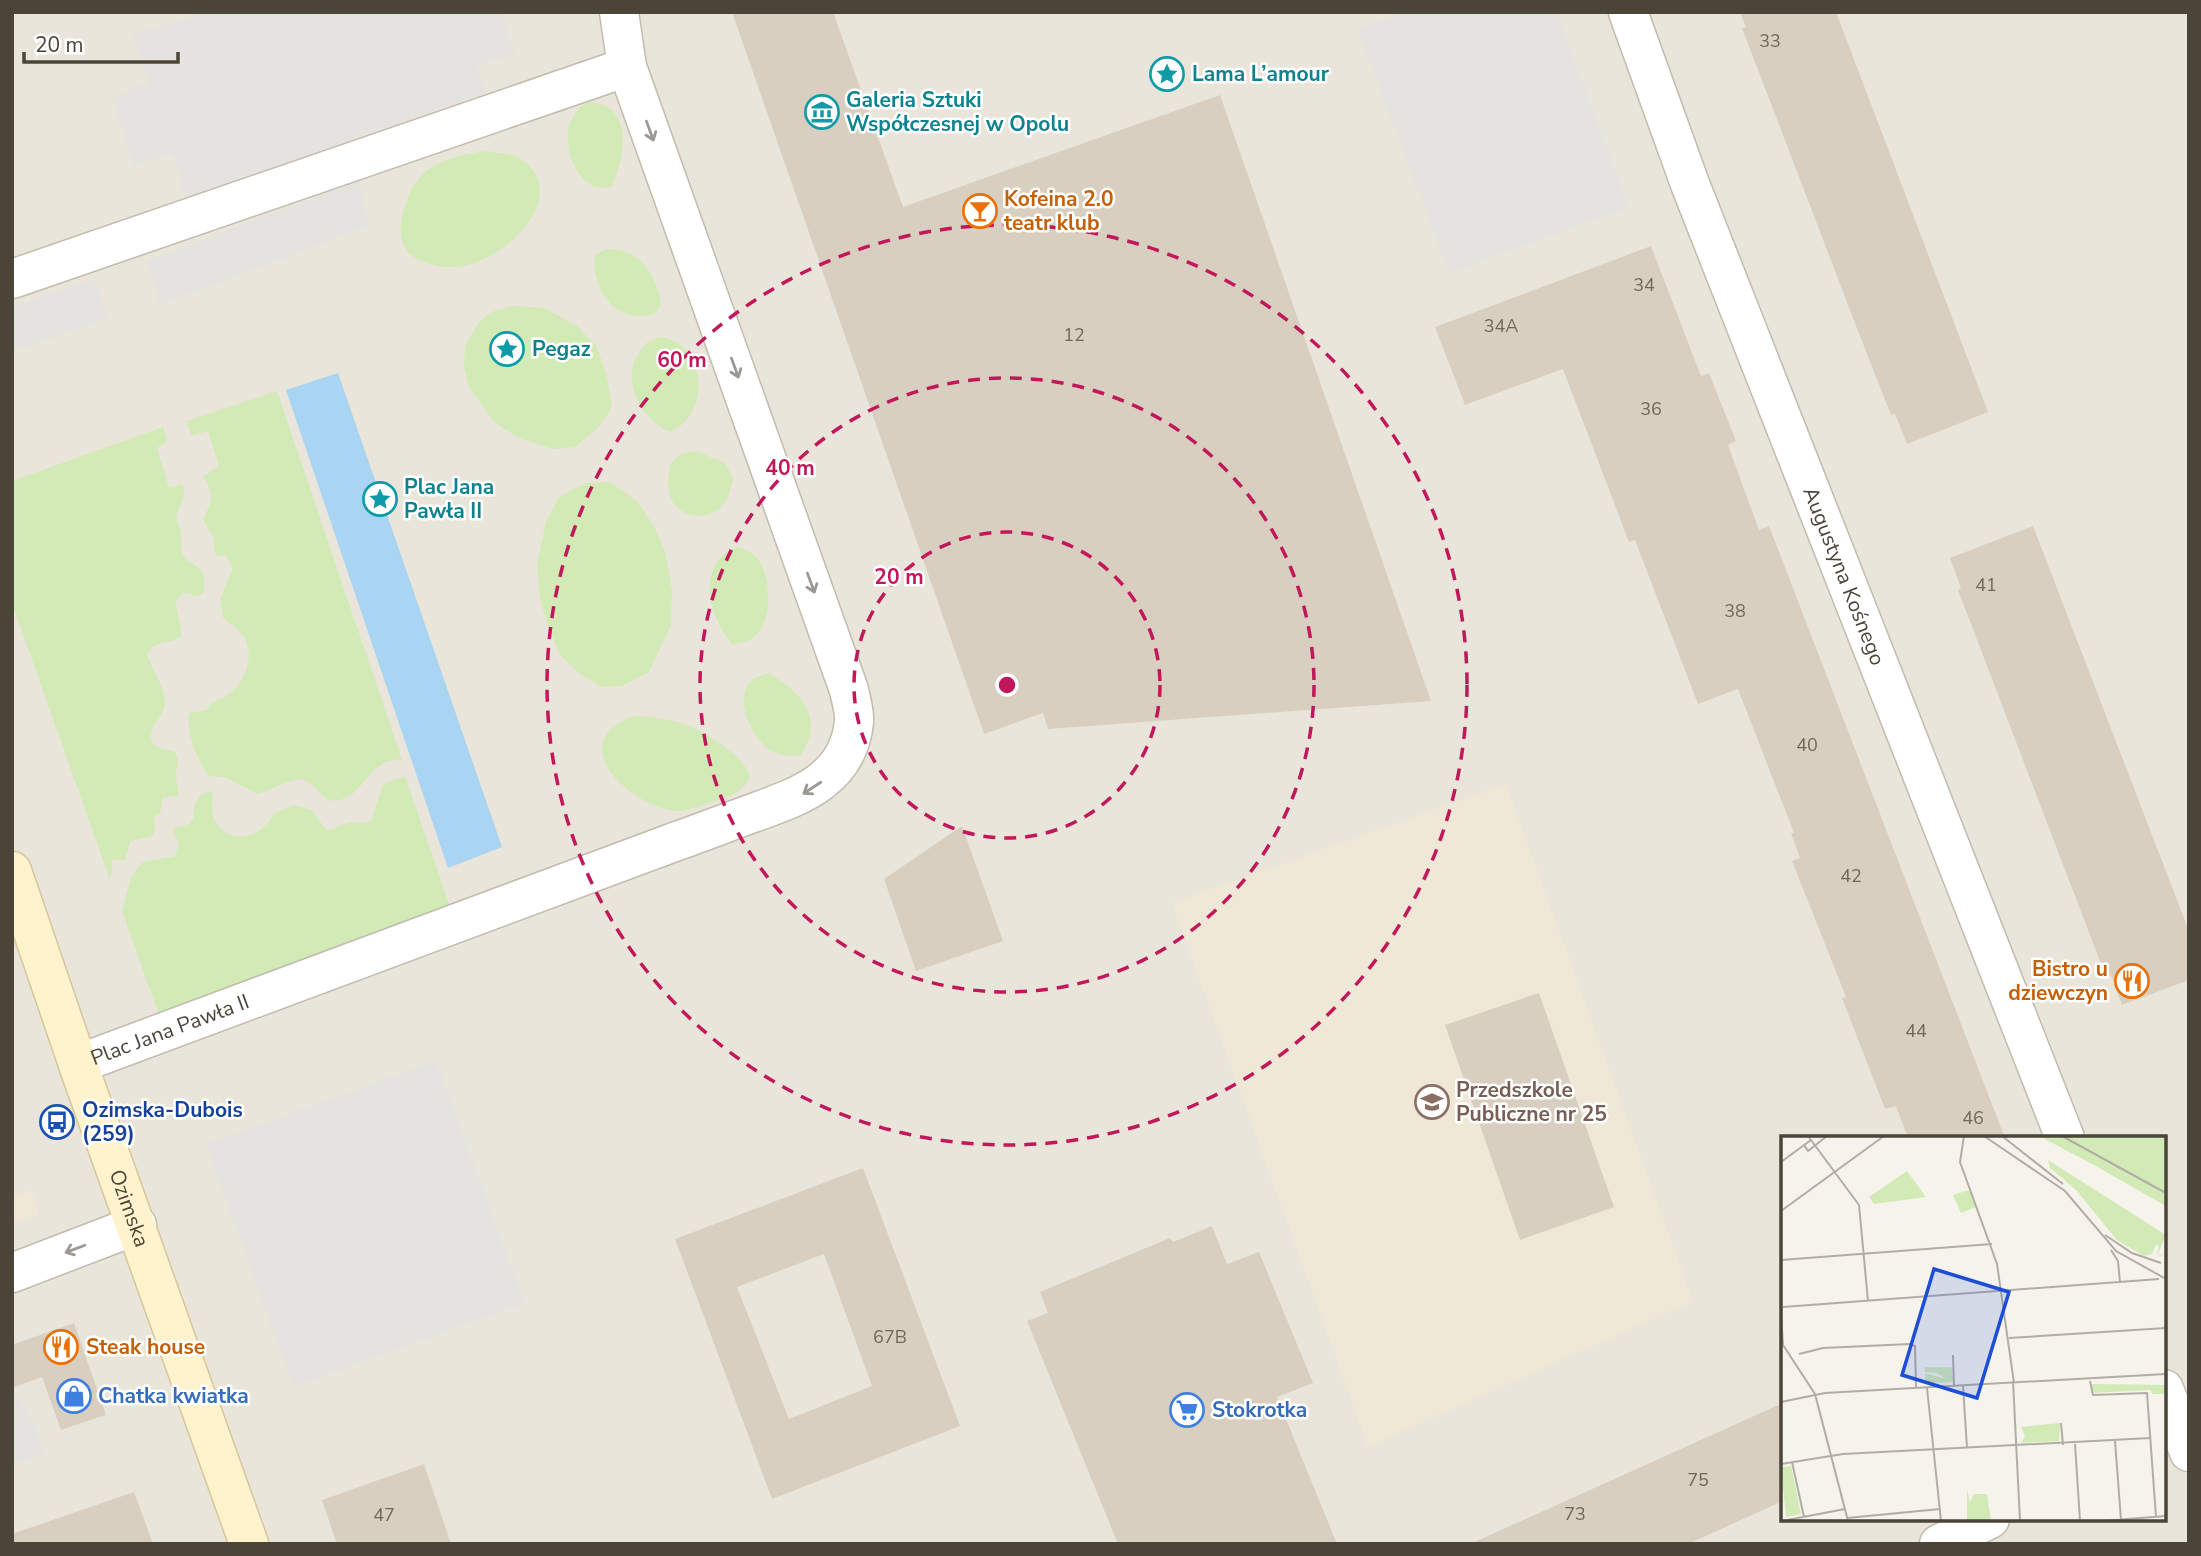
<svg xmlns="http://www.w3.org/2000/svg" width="2201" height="1556" font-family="'Nunito Sans',sans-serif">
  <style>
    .residential { fill: #eae5da; fill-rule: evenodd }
    .education { fill: #efe8d6 }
    .green { fill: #d2eab5 }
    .parking { fill: #e5e3e0 }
    .water { fill: #a9d4f2 }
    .building { fill: #d8cfc1; fill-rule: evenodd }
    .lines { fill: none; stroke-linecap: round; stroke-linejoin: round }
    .pedestrian-casing { stroke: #c2bbae; stroke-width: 41 }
    .minor-casing { stroke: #c2bbae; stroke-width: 41 }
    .secondary-casing { stroke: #d6c79b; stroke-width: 41 }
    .pedestrian { stroke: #fff; stroke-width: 38 }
    .minor { stroke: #fff; stroke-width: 38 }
    .secondary { stroke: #fff3cd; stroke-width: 38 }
    .oneway { stroke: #9c9892 }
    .ring { fill: none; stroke: #c2185b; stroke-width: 3.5; stroke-dasharray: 12 9 }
    .labels { text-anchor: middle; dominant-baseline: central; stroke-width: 5; stroke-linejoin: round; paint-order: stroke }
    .number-label { font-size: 18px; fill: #6e675b }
    .culture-label { font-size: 21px; font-weight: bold; fill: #0d838f; stroke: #fff; text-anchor: start }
    .food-label { font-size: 21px; font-weight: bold; fill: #c56008; stroke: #fff; text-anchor: start }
    .street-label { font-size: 21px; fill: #4b4439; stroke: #fff }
    .education-label { font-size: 21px; font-weight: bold; fill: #785e54; stroke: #fff; text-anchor: start }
    .transit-label { font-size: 21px; font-weight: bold; fill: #164399; stroke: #fff; text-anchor: start }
    .shop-label { font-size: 21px; font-weight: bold; fill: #366cbe; stroke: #fff; text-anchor: start }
    .inset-road { fill: none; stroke: #b2ada4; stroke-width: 2 }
    .view { fill: #1d4ed8; fill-opacity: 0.15; stroke: #1d4ed8; stroke-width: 3.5 }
    .inset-edge { fill: none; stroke: #4b4439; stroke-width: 3.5 }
    .centre { fill: #c2185b; stroke: #fff; stroke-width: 3.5 }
    .ring-label { font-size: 21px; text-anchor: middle; font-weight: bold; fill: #c2185b; stroke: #fff; stroke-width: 5; stroke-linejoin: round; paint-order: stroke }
  </style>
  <rect width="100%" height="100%" fill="#f6f3ec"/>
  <!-- residential -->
  <path class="residential" d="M12 12H2189V1544H12ZM1783 1138H2164V1519H1783Z"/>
  <!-- education -->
  <g class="education">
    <polygon points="1506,784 1693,1301 1368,1447 1172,903"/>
    <polygon points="31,1190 39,1214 12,1223 12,1196"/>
  </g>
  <!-- green -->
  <g class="green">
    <path d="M589 102C634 104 626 159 611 187 607 187 603 188 600 188 569 183 552 118 589 102Z"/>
    <path d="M484 151C495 153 512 153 521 159 580 200 486 282 434 265 422 262 410 258 404 246 394 228 409 185 424 173 442 158 463 155 484 151Z"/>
    <path d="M607 249C635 248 651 267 659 293 660 298 662 304 659 309 655 315 647 316 640 316 609 315 592 285 595 255Z"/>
    <polygon points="513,306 544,308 577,326 597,347 607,377 612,407 600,426 575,447 553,449 519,438 494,422 469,387 464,368 465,346 478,323 491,312"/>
    <path d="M660 337C707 343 712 414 670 432 639 419 617 373 645 345 648 341 655 339 660 337Z"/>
    <path d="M277 391 402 760C367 758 367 793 340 800 321 806 317 779 299 779 292 779 268 791 258 794L224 777 208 776C197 758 186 734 189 713L206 710C215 697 217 703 228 695 247 681 257 650 240 632 235 626 228 622 223 618L220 599 233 568 226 556H217C211 548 216 542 212 534 209 529 205 525 203 519 212 500 216 496 203 477L219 466 208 431 191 436 187 421Z"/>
    <path d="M163 427 167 442 157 448 169 488 183 484 184 494 176 516C177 522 180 527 181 533 182 541 179 548 183 555 192 571 207 559 204 592L199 596 183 593 176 600C176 613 182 624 181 637 168 645 156 638 147 654 152 673 170 691 163 711 160 719 151 726 151 736 152 753 169 747 175 753 181 759 176 768 176 774 176 782 179 788 179 796L163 797 160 813 154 817C158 844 147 834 130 842L125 860 114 859 111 863 113 872 109 877 12 603V481Z"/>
    <path d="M696 451 725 463 733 478C731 487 729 498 723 505 707 523 675 518 669 493 667 484 669 474 670 464L682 453Z"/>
    <polygon points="610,482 638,502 655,528 665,551 672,591 671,625 649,672 622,686 602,687 580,674 560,655 547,624 540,598 537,564 546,522 558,498 585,483"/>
    <path d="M737 547C746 549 754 553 760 562 771 581 773 622 754 637 749 642 740 643 733 645 708 618 695 563 737 547Z"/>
    <path d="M769 673C790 687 816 704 810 734 809 741 804 748 802 755 790 757 780 756 770 750 751 737 732 697 753 679 757 676 764 675 769 673Z"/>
    <path d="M633 716C669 717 697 725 726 748 738 757 745 763 750 777 743 792 728 798 712 802 702 805 691 810 681 811 651 813 591 773 604 739 609 727 622 722 633 716Z"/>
    <path d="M405 776 451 910 159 1015 122 911 131 877 143 862 175 856 179 843 172 831 175 828 189 824 194 818C193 805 197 792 213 792 213 799 211 807 213 815 223 847 261 841 273 814L293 805 312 810 326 830C335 830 338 826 345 824 352 821 362 824 371 822L383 784Z"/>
  </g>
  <!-- parking -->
  <g class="parking">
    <polygon points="206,12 327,12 329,17 344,12 500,12 515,53 476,66 485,93 186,199 172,154 134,165 112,97 148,83 132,35"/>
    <polygon points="1406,12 1556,12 1629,207 1449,273 1357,29"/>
    <polygon points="357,181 370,225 160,305 147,261"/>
    <polygon points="95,279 107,319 12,351 12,307"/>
    <polygon points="436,1061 524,1303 293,1387 206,1144"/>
    <polygon points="12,1395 26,1408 44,1453 12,1464"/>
  </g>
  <!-- water -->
  <polygon class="water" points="338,373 502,847 448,868 286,390"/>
  <!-- building -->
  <g class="building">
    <polygon points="732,12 833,12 903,207 1220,95 1431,701 1048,729 1043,713 984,734"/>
    <polygon points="1740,12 1836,12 1988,412 1907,444 1895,414 1891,415 1858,331 1742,28 1746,27"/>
    <polygon points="1651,246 1701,376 1709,373 1736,441 1728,445 1759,530 1769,526 2005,1138 1908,1138 1896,1106 1885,1109 1842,998 1846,997 1792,861 1800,858 1791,833 1794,833 1738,689 1698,704 1635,540 1629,542 1563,369 1465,405 1435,327"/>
    <polygon points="2033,526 2189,931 2189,980 2122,1005 2111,975 2106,977 1958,590 1961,588 1950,558"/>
    <polygon points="962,826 1003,941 916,971 884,879"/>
    <polygon points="1539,993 1614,1207 1520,1240 1445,1025"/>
    <path d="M863 1168 960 1426 772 1499 675 1239ZM824 1254 872 1386 789 1419 737 1287Z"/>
    <polygon points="1212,1226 1227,1264 1259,1252 1313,1383 1277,1397 1337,1544 1118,1544 1036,1343 1027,1321 1048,1313 1040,1292 1170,1238 1173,1242"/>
    <polygon points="74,1323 106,1415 61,1430 42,1377 12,1388 12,1345"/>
    <polygon points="1783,1403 1783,1501 1688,1544 1470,1544"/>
    <polygon points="424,1464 451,1544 337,1544 322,1500"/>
    <polygon points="134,1492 153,1544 12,1544 12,1534"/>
  </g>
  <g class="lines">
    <!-- pedestrian casing -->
    <g class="pedestrian-casing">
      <path id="pedestrian" d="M627 67 849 690C851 700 855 712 854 722 848 780 800 796 753 813 728 822 703 832 677 841"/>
    </g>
    <!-- minor casing -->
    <g class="minor-casing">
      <g id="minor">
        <path id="s1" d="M1628 12 1690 184 2065 1138"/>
        <polyline points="12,279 627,67 619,12"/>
        <path id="s2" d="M78 1064 677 841"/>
        <polyline points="12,1273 137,1225"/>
        <polyline points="2164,1389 2189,1452"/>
        <polyline points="1939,1544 1990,1519"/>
      </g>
    </g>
    <!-- secondary casing -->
    <g class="secondary-casing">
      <g id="secondary">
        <path id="s3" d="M12 871 81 1073 249 1544"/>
      </g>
    </g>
    <!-- pedestrian -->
    <use href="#pedestrian" class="pedestrian"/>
    <!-- minor -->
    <use href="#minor" class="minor"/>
    <!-- secondary -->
    <use href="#secondary" class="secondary"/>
  </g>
  <!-- one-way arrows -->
  <defs><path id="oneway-shaft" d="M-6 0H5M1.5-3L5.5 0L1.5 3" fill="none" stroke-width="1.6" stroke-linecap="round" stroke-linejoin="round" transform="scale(1.75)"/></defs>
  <g class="oneway">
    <use href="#oneway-shaft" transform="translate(650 131) rotate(70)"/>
    <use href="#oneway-shaft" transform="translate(735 368) rotate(70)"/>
    <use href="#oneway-shaft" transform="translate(811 583) rotate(70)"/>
    <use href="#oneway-shaft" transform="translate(812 788) rotate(147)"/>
    <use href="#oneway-shaft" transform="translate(75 1249) rotate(159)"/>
  </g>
  <!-- distance rings -->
  <g class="ring">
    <circle cx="1007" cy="685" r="153"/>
    <circle cx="1007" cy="685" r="307"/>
    <circle cx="1007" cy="685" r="460"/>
  </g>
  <!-- icons -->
  <defs>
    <g id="sight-ring" transform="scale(1.75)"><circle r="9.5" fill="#fff" stroke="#0f9aa8" stroke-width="1.5"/><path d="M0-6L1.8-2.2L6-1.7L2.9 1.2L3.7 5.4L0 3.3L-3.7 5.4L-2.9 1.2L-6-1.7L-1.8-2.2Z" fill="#0f9aa8"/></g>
    <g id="museum-ring" transform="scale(1.75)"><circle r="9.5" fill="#fff" stroke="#0f9aa8" stroke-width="1.5"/><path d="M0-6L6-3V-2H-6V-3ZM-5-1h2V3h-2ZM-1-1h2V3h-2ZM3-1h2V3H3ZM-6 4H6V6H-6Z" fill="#0f9aa8"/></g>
    <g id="bar-ring" transform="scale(1.75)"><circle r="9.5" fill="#fff" stroke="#e8710a" stroke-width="1.5"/><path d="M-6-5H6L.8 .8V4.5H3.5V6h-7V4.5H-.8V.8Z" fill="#e8710a"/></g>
    <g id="restaurant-ring" transform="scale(1.75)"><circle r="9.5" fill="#fff" stroke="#e8710a" stroke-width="1.5"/><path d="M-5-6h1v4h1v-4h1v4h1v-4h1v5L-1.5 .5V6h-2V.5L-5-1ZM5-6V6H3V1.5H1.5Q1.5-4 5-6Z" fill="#e8710a"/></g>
    <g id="school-ring" transform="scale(1.75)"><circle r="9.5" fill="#fff" stroke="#8d6e63" stroke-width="1.5"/><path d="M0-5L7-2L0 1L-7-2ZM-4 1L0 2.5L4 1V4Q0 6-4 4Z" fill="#8d6e63"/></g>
    <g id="bus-ring" transform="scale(1.75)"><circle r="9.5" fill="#fff" stroke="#1a4fb4" stroke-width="1.5"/><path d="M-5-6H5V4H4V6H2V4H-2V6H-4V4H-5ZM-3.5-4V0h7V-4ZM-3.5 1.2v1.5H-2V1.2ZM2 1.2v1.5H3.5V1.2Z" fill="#1a4fb4"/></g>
    <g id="shop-ring" transform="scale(1.75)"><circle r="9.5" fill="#fff" stroke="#3f7fe0" stroke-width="1.5"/><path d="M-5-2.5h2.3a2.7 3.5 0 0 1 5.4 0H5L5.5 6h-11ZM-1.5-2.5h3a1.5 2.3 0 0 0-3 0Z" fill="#3f7fe0"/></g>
    <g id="supermarket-ring" transform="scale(1.75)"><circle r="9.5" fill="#fff" stroke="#3f7fe0" stroke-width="1.5"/><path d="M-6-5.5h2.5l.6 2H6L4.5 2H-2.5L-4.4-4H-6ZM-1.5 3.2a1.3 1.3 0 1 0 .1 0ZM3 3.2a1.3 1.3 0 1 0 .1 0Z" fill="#3f7fe0"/></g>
  </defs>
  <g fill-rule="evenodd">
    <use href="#sight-ring" x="1167" y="74"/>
    <use href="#museum-ring" x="822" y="112"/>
    <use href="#bar-ring" x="980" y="211"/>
    <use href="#sight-ring" x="507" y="349"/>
    <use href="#sight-ring" x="380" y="499"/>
    <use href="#restaurant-ring" x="2132" y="981"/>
    <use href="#school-ring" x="1432" y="1102"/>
    <use href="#bus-ring" x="57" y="1122"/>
    <use href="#restaurant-ring" x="61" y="1347"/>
    <use href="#shop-ring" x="74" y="1396"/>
    <use href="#supermarket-ring" x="1187" y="1410"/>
  </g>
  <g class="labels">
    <!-- number labels -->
    <g class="number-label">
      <text x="1770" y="41">33</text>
      <text x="1644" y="285">34</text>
      <text x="1501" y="326">34A</text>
      <text x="1074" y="335">12</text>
      <text x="1651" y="409">36</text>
      <text x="1986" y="585">41</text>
      <text x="1735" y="611">38</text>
      <text x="1807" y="745">40</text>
      <text x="1851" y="876">42</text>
      <text x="1916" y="1031">44</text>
      <text x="1973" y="1118">46</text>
      <text x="890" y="1337">67B</text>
      <text x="1698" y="1480">75</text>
      <text x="1575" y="1514">73</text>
      <text x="384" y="1515">47</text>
    </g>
    <!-- culture labels -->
    <g class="culture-label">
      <text x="1192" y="74">Lama L’amour</text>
      <text x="846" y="100">Galeria Sztuki<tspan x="846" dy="24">Współczesnej w Opolu</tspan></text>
      <text x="532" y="349">Pegaz</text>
      <text x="404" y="487">Plac Jana<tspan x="404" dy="24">Pawła II</tspan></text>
    </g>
    <!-- food labels -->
    <g class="food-label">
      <text x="1004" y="199">Kofeina 2.0<tspan x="1004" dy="24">teatr klub</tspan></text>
      <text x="2108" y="969" text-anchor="end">Bistro u<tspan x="2108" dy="24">dziewczyn</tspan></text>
      <text x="86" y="1347">Steak house</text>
    </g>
    <!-- street labels -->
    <g class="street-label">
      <text stroke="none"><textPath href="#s1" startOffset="604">Augustyna Kośnego</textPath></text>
      <text stroke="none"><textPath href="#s2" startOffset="98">Plac Jana Pawła II</textPath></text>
      <text stroke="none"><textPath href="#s3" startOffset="357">Ozimska</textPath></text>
    </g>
    <!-- education labels -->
    <g class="education-label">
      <text x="1456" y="1090">Przedszkole<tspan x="1456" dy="24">Publiczne nr 25</tspan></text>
    </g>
    <!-- transit labels -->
    <g class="transit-label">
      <text x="82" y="1110">Ozimska-Dubois<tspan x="82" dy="24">(259)</tspan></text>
    </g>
    <!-- shop labels -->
    <g class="shop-label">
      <text x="98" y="1396">Chatka kwiatka</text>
      <text x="1212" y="1410">Stokrotka</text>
    </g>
  </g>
  <!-- overview -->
  <g transform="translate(1781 1136)">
    <rect width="385" height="385" fill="#f6f3ec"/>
    <path d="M258 0H385V70L313 29ZM267 24 385 99 377 118 385 121 376 119 378 110 375 108 371 118 363 120 336 104 295 54 269 32ZM126 35 145 61 93 68 88 61ZM188 54 195 71 180 77 172 59ZM144 231H171L172 246 145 247 144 237 165 243 156 237 144 236ZM310 248 385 249V258H371L370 254 311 257ZM279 287 278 305 240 307 244 300 240 291ZM10 330 20 378 5 381 0 331ZM186 353 189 366 193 358H206L210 385H186Z" fill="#d2eab5"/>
    <path class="inset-road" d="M27 0 78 69 87 165M183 0 179 26 216 128 233 247M203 0 284 55 335 115 385 143M221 0 282 48M281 0 383 56M23 9 27 15 46 0M0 26 30 4M0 75 103 0M324 99 351 117 380 127M330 114 337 125 339 147M0 124 211 108M2 171 378 143M0 177 2 209 34 258M228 202 385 192M18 218 42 212 129 208 134 210 135 252M172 219 173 251M232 245 239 385M309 245 312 259 366 257 375 381M182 250 186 312M146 252 160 385M34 258 67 385M0 266 44 257 385 238M280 287 282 309M334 305 340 384M294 308 299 385M11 326 23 381M0 328 62 318 369 302M66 382 159 373M1 385 64 373M321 385 385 380"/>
    <path class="view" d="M153 133 228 156 196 262 121 239Z"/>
    <rect width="385" height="385" class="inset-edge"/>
  </g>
  <circle cx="1007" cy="685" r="10" class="centre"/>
  <g class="ring-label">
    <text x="682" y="367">60 m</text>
    <text x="790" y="475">40 m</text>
    <text x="899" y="584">20 m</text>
  </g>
  <!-- border -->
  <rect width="2201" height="1556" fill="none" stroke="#4b4439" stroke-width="28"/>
  <!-- scale -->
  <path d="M24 52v10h154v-10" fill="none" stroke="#4b4439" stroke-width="3.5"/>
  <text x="35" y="52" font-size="21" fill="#4b4439" stroke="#ffffff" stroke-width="5" paint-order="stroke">20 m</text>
</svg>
